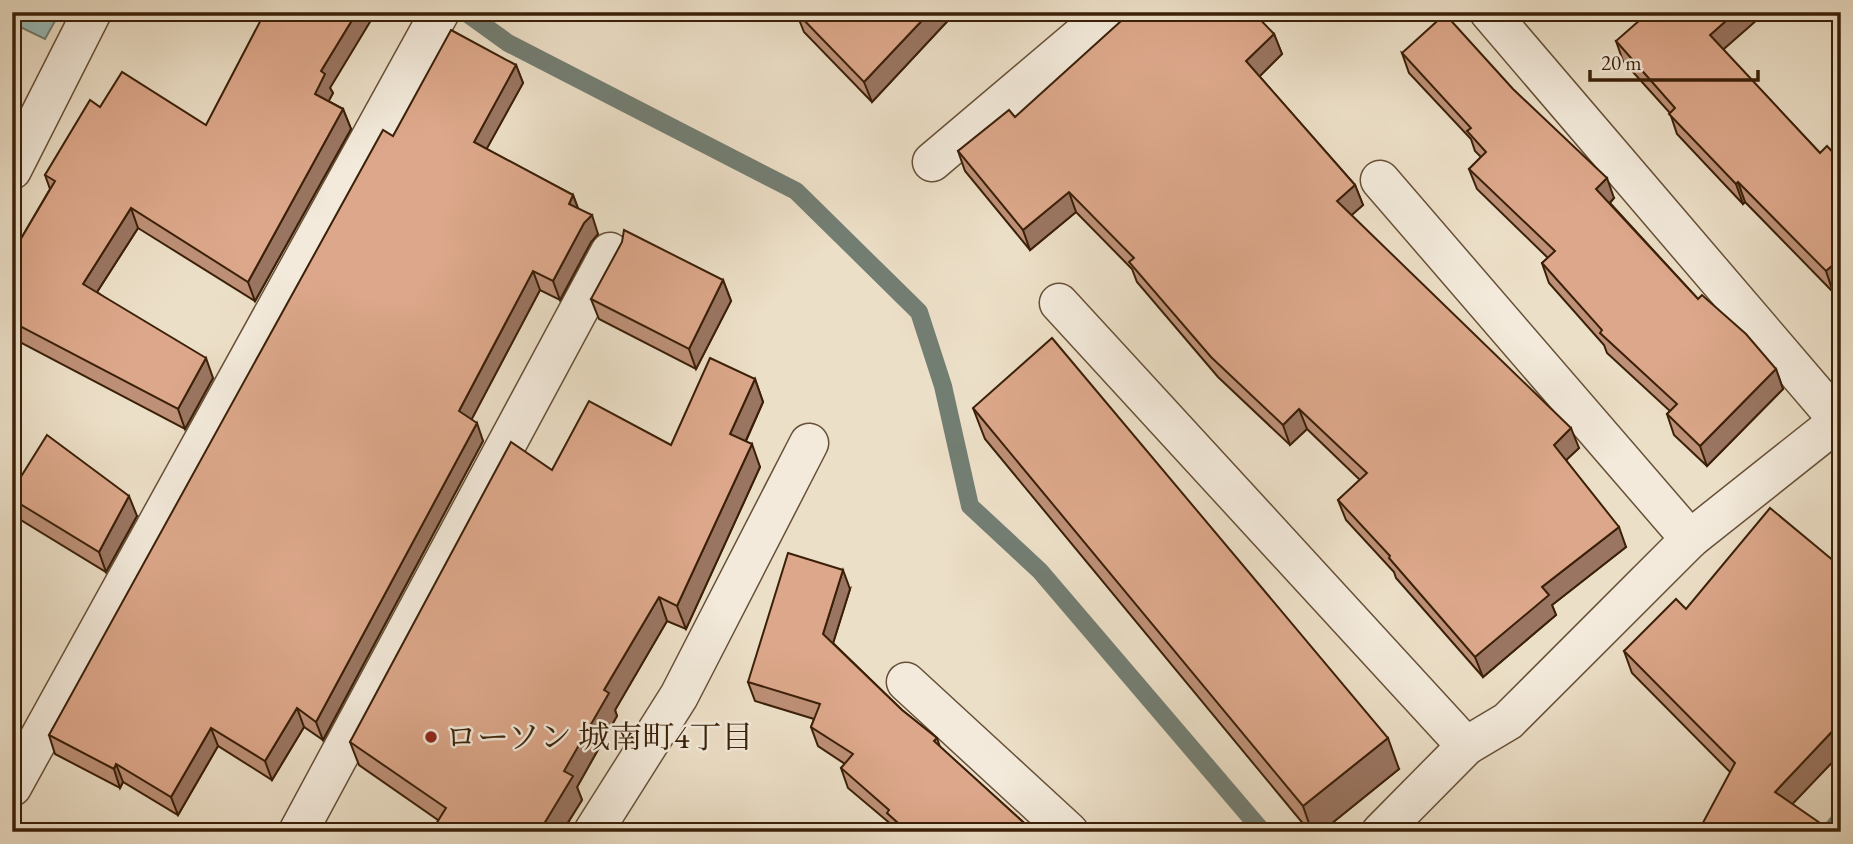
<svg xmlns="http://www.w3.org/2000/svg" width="1853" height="844" font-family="'EB Garamond','Noto Serif JP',serif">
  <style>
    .water { fill: #99bcba; stroke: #737e73; stroke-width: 2 }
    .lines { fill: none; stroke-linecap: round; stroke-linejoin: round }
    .stream { stroke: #737e73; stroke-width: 18 }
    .street-casing { stroke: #675038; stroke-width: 41 }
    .street { stroke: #f3eadb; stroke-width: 38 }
    .wall { fill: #bd9077; stroke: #3b2008; stroke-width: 2 }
    .shaded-wall { fill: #9a7561; stroke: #3b2008; stroke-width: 2 }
    .building { fill: #dca78a; stroke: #3b2008; stroke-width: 2 }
    .poi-dot { fill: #8f2418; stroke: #f3eadb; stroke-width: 2.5 }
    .labels { text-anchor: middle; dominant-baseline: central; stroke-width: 5; stroke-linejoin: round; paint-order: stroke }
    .poi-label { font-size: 32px; fill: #3b2008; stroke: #f3eadb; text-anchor: start }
  </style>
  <rect width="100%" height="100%" fill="#ecdfc7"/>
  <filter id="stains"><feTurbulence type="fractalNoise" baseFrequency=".00286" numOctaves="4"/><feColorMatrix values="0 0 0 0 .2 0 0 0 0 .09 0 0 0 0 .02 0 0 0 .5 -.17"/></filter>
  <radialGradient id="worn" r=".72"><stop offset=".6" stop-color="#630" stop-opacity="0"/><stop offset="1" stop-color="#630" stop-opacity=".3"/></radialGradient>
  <!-- water -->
  <polygon class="water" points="12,12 60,12 45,39 12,23"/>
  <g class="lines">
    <!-- stream -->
    <g class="stream">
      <polyline points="465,12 508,43 796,191 919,312 943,386 970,506 1040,571 1263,832"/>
      <polyline points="1830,832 1841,818"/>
    </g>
    <!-- street casing -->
    <g class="street-casing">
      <g id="street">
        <polyline points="1489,12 1839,421"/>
        <polyline points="932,162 1109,12"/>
        <polyline points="12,170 92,12"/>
        <polyline points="1380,180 1690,539"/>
        <polyline points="1059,303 1466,746"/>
        <polyline points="906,682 1069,832"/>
        <polyline points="12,787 440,12"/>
        <polyline points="298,832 610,252"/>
        <polyline points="593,832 679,696 809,443"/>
        <polyline points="1381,832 1466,746 1508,721 1690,539 1841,419"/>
      </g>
    </g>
    <!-- street -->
    <use href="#street" class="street"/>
  </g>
  <!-- wall -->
  <g class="wall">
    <polygon points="796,12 956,12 872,102 804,32"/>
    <polygon points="1274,34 1282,54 1259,76 1355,185 1363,205 1351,215 1579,448 1566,460 1626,547 1552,605 1556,615 1483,677 1396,578 1394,572 1346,520 1338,500 1360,480 1307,429 1290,445 1218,377 1137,282 1132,269 1076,212 1030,250 965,171 958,151 1015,117"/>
    <polygon points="1616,41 1723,50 1820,153 1841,161 1841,285 1833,292 1745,202 1743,204 1677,134 1670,113 1623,61"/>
    <polygon points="1402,53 1614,198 1610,203 1698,299 1776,369 1783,389 1707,466 1674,435 1667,414 1670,411 1607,353 1604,345 1549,283 1542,263 1548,258 1477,189 1469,169 1481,157 1475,151 1471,139 1409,73"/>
    <polygon points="516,65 523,83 486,149 573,195 578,208 598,234 591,242 560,300 540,290 471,419 483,441 323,740 304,727 272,780 218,746 178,815 123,782 120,788 55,754 49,735 393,136"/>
    <polygon points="330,88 333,93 328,101 343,109 351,129 255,301 138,228 97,292 213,378 185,429 12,338 12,254 50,189 45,175 100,107 206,125"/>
    <polygon points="723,280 731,301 696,369 599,319 591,299"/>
    <polygon points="755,379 763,402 746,441 760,467 686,629 667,621 615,710 617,716 577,787 582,800 564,829 438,820 359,765 350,742 552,470 671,445"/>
    <polygon points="973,408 1399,769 1321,832 1310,832 985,439"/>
    <polygon points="12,491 137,516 106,572 16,517 12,506"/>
    <polygon points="1841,567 1841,753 1792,804 1730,772 1632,673 1624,651 1686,609"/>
    <polygon points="850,589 833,643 902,710 937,738 940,747 1033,831 1040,832 894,832 892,825 848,788 841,768 845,764 818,746 811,727 814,719 755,701 748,682"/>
  </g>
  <!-- shaded-wall -->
  <g class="shaded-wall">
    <polygon points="357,12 376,12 330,88 333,93 322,114 315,94 321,71"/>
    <polygon points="930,12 956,12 872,102 864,82"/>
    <polygon points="1736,12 1766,12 1717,55 1710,35"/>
    <polygon points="1274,34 1282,54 1254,82 1246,61"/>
    <polygon points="516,65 523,83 480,161 474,142"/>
    <polygon points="343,109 351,129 255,301 248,282"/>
    <polygon points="1607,178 1614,198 1604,209 1596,189"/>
    <polygon points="1738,182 1745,202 1743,204 1736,184"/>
    <polygon points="1355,185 1363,205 1344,222 1337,201"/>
    <polygon points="1069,192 1076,212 1030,250 1023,230"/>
    <polygon points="573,195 580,214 569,204"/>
    <polygon points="131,208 138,228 90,303 83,284"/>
    <polygon points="592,215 598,234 591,242 560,300 553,281 584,223"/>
    <polygon points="1841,258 1841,285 1833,292 1826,271"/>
    <polygon points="533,271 540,290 466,430 459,411"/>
    <polygon points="723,280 731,301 696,369 689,349"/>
    <polygon points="206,358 213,378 185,429 178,409"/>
    <polygon points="1776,369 1783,389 1707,466 1700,446"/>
    <polygon points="755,379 763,402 738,458 730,434"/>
    <polygon points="1299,409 1307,429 1290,445 1283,425"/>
    <polygon points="477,423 483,441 323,740 316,722"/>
    <polygon points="1571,428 1579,448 1561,465 1554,445"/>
    <polygon points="752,444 760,467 686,629 677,606"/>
    <polygon points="129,496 137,516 106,572 99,552"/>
    <polygon points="1619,527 1626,547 1552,605 1556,615 1483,677 1475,657 1542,587"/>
    <polygon points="843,570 850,589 830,653 823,634"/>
    <polygon points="659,597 667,621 615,710 617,716 577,787 582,800 562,832 544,824 564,771 604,690"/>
    <polygon points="297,708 304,727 272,780 265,761"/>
    <polygon points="1841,722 1841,753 1783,814 1775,792"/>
    <polygon points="211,728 218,746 178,815 171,797"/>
    <polygon points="1388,738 1399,769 1321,832 1312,832 1303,806"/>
    <polygon points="116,764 123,782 120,788 114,769"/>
  </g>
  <!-- building -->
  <g class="building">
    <polygon points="265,12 357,12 321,71 325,74 315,94 343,109 248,282 131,208 83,284 206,358 178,409 12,322 12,254 55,181 45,175 90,100 100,107 122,72 206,125"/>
    <polygon points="796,12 930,12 864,82"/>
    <polygon points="1131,12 1137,12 1140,15 1143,12 1253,12 1274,34 1246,61 1355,185 1337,201 1571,428 1554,445 1619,527 1542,587 1549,595 1475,657 1389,558 1390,556 1338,500 1367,473 1299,409 1283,425 1211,357 1129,262 1134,258 1069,192 1023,230 958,151 1009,110 1015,117"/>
    <polygon points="1649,12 1736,12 1710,35 1820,153 1827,146 1841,161 1841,258 1826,271 1738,182 1736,184 1669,114 1675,108 1616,41"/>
    <polygon points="1445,14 1513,89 1607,178 1596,189 1698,299 1702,295 1746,334 1776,369 1700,446 1667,414 1677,404 1600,333 1602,330 1542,263 1555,251 1469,169 1486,152 1467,131 1471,128 1402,53"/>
    <polygon points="451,30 516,65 474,142 573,195 569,204 592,215 584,223 553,281 533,271 459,411 477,423 316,722 297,708 265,761 211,728 171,797 116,764 114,769 49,735 383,130 393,136"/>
    <polygon points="624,230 723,280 689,349 591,299 622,242"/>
    <polygon points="1052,338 1388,738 1303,806 973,408"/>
    <polygon points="710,358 755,379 730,434 752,444 677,606 659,597 604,690 609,693 564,771 573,776 544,824 574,832 431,832 446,808 350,742 511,442 552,470 589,401 671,445"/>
    <polygon points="47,435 129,496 99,552 12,499 12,491"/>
    <polygon points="1770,508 1841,567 1841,722 1775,792 1833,832 1698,832 1735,763 1624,651 1676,599 1686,609"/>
    <polygon points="788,553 843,570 823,634 902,710 937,738 934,741 1033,831 1036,828 1040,832 908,832 887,813 889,810 841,768 853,754 811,727 820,704 748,682"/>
  </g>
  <!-- markers -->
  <circle class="poi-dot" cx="431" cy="737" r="7"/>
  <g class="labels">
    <!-- poi labels -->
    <g class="poi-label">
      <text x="445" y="737">ローソン 城南町4丁目</text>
    </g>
  </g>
  <!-- margin -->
  <rect width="1853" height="844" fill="none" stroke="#ecdfc7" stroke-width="42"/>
  <rect x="14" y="14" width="1825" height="816" fill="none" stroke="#3b2008" stroke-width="3.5"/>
  <rect x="21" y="21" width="1811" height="802" fill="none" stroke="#3b2008" stroke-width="2"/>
  <!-- scale -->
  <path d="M1590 70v10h168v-10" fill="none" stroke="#3b2008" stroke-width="3.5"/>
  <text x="1601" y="70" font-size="21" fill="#3b2008" stroke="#f3eadb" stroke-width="5" paint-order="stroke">20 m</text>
  <rect width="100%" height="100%" filter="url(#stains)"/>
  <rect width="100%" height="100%" fill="url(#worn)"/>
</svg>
